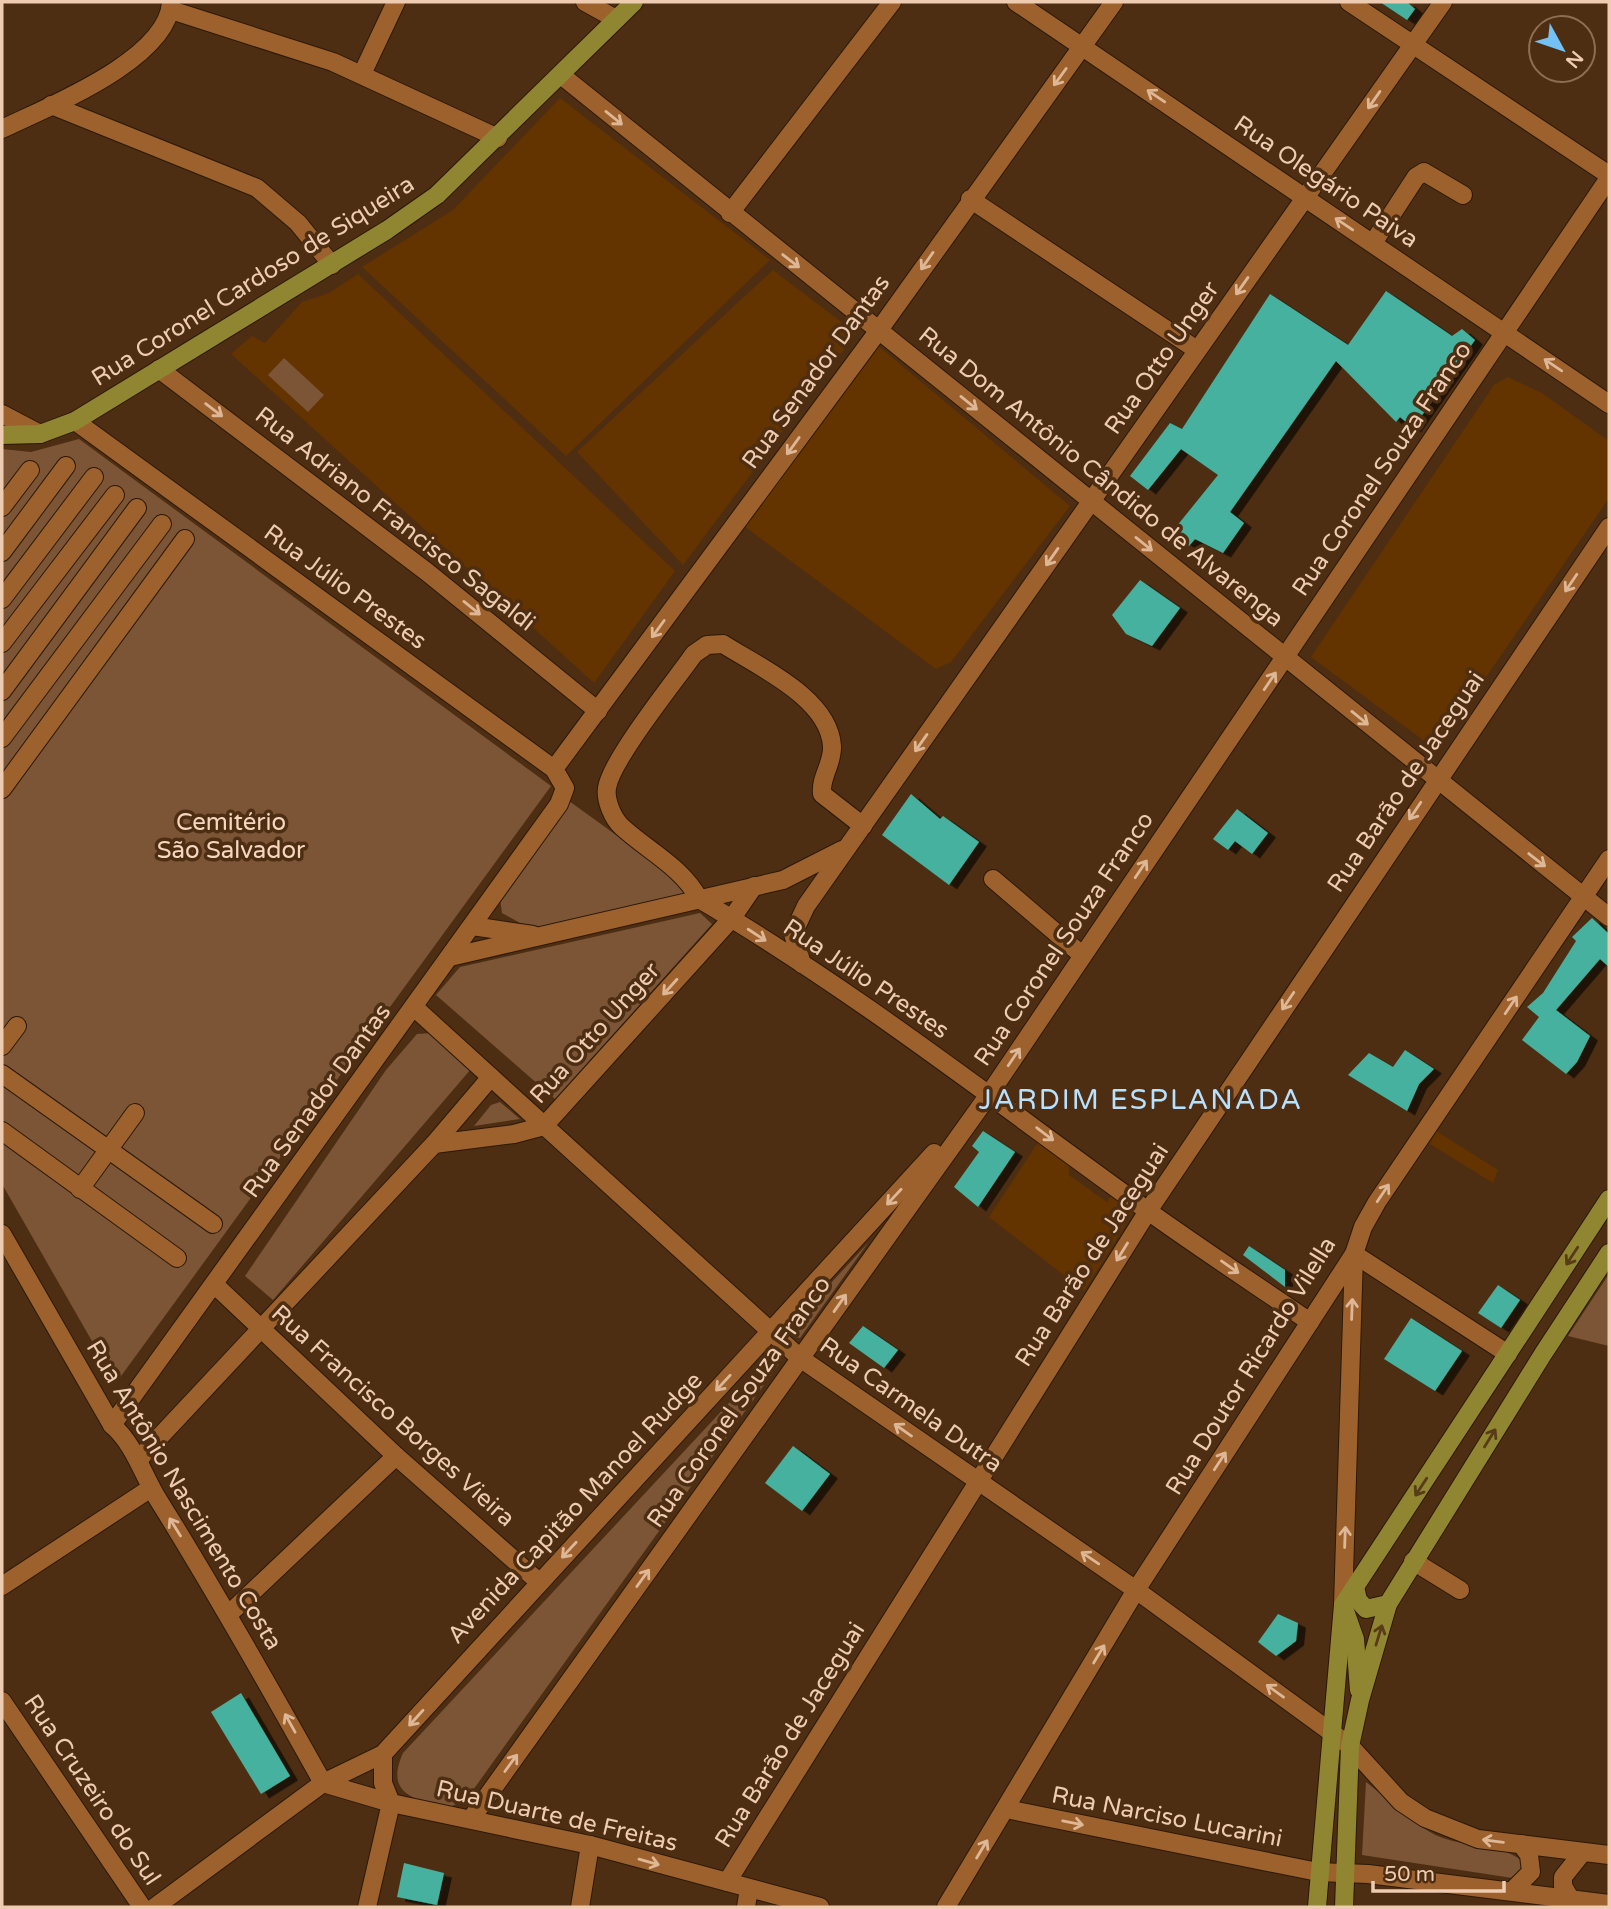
<svg xmlns="http://www.w3.org/2000/svg" width="1611" height="1909" font-family="'Varela Round',sans-serif">
  <style>
    .built { fill: #633300 }
    .green { fill: #7b5536 }
    .building { fill: #44b19e; filter: url(#shadow) }
    .lines { fill: none; stroke-linecap: round; stroke-linejoin: round }
    .minor-casing { stroke: #2c1908; stroke-width: 20 }
    .major-casing { stroke: #2c1908; stroke-width: 20 }
    .minor { stroke: #9c612c; stroke-width: 18 }
    .major { stroke: #908531; stroke-width: 18 }
    .oneway { stroke: #deb797 }
    .oneway2 { stroke: #583b17 }
    .labels { text-anchor: middle; dominant-baseline: central; stroke-width: 7; stroke-linejoin: round; paint-order: stroke }
    .street-label { font-size: 24px; fill: #eeccb2; stroke: #4e2e12 }
    .park-label { font-size: 24px; fill: #f5d7c0; stroke: #4e2e12 }
    .quarter-label { font-size: 28px; letter-spacing: 2px; fill: #b7e1ff; stroke: #4e2e12 }
  </style>
  <defs>
    <filter id="shadow"><feDropShadow dx="8" dy="4.5" stdDeviation="0" flood-color="#0009"/></filter>
  </defs>
  <rect width="100%" height="100%" fill="#4e2e12"/>
  <!-- built -->
  <g class="built">
    <polygon points="560,98 770,260 566,456 362,267 453,210"/>
    <polygon points="773,270 856,333 683,565 577,452"/>
    <polygon points="358,274 675,571 594,683 231,354 252,336 265,343 302,302 329,293"/>
    <polygon points="877,345 1070,506 951,662 936,669 744,526"/>
    <polygon points="1508,377 1542,393 1609,441 1609,498 1467,705 1442,739 1427,743 1311,657 1494,385"/>
    <polygon points="1436,1131 1498,1170 1493,1183 1430,1144"/>
    <polygon points="1039,1141 1069,1163 1069,1175 1107,1202 1112,1194 1134,1211 1084,1291 989,1217"/>
  </g>
  <!-- green -->
  <g class="green">
    <polygon points="284,358 324,395 308,412 268,375"/>
    <polygon points="79,439 551,786 116,1383 2,1184 2,449 31,452"/>
    <polygon points="569,801 688,887 689,895 552,929 520,923 502,913 500,899"/>
    <polygon points="700,913 712,924 555,1099 436,995 460,967"/>
    <polygon points="433,1033 471,1069 273,1300 245,1276 386,1070 417,1034"/>
    <polygon points="500,1102 520,1119 474,1126 491,1105"/>
    <polygon points="868,1243 800,1338 794,1337 791,1326"/>
    <polygon points="1609,1274 1609,1346 1568,1336"/>
    <path d="M771 1358 779 1364 468 1797 449 1808C416 1800 384 1795 403 1753Z"/>
    <path d="M1366 1782C1387 1798 1407 1819 1430 1832 1458 1849 1498 1841 1522 1861L1519 1879 1362 1855Z"/>
  </g>
  <!-- building -->
  <g class="building">
    <polygon points="1380,2 1407,2 1415,9 1407,20"/>
    <polygon points="1386,291 1452,336 1462,329 1475,340 1413,428 1400,417 1396,422 1336,361 1230,512 1244,523 1223,553 1195,539 1189,546 1172,532 1218,475 1181,449 1148,490 1130,476 1170,423 1182,429 1270,294 1348,345"/>
    <polygon points="1140,580 1180,608 1152,646 1126,634 1112,615"/>
    <polygon points="911,794 940,819 943,816 979,842 949,885 882,835"/>
    <polygon points="1237,809 1268,833 1252,854 1235,841 1228,850 1213,839"/>
    <polygon points="1592,918 1609,934 1609,967 1600,959 1556,1010 1590,1036 1577,1062 1566,1074 1522,1040 1539,1017 1527,1007 1543,993 1576,941 1572,937"/>
    <polygon points="1405,1050 1434,1069 1419,1084 1407,1111 1348,1075 1369,1053 1393,1067"/>
    <polygon points="983,1131 1015,1152 978,1207 954,1187 979,1152 972,1146"/>
    <polygon points="1249,1246 1285,1270 1285,1287 1243,1255"/>
    <polygon points="1498,1285 1520,1300 1501,1328 1478,1313"/>
    <polygon points="1411,1318 1462,1351 1435,1391 1384,1359"/>
    <polygon points="863,1326 898,1350 884,1368 849,1343"/>
    <polygon points="793,1446 830,1474 802,1511 765,1483"/>
    <polygon points="1278,1614 1298,1623 1296,1641 1276,1656 1258,1642"/>
    <polygon points="241,1693 290,1776 261,1794 211,1712"/>
    <polygon points="404,1863 444,1873 437,1905 397,1897"/>
  </g>
  <g class="lines">
    <!-- minor casing -->
    <g class="minor-casing">
      <g id="minor">
        <polyline points="585,2 616,19"/>
        <polyline points="1016,2 1609,404"/>
        <polyline points="1349,2 1609,175"/>
        <polyline points="171,10 333,62 498,138"/>
        <polyline points="362,74 396,2"/>
        <polyline points="561,75 1609,917"/>
        <polyline points="51,105 257,188 298,223 332,265"/>
        <path d="M2 129C47 107 168 60 171 2"/>
        <polyline points="970,199 1197,350"/>
        <polyline points="730,213 892,2"/>
        <polyline points="1373,243 1416,177 1424,172 1463,195"/>
        <polyline points="159,369 427,572 598,711"/>
        <polyline points="2,414 40,434"/>
        <polyline points="75,421 554,769 565,788 559,804 112,1425"/>
        <polyline points="2,507 30,470"/>
        <polyline points="2,552 66,466"/>
        <polyline points="2,599 94,477"/>
        <polyline points="2,643 115,495"/>
        <polyline points="2,691 137,508"/>
        <polyline points="2,738 162,524"/>
        <polyline points="554,769 879,330 1114,2"/>
        <polyline points="2,789 185,539"/>
        <polyline points="993,879 1082,955"/>
        <path d="M699 899C857 992 1000 1105 1148 1211 1201 1249 1256 1285 1310 1322"/>
        <path d="M699 899C682 867 648 851 622 827 613 819 605 800 607 788 611 760 675 681 694 654L707 645 723 644C759 667 829 698 832 746 833 764 820 777 822 794L863 826"/>
        <polyline points="472,926 533,935"/>
        <polyline points="450,957 783,880 842,850"/>
        <polyline points="802,964 793,934 806,906 1443,2"/>
        <polyline points="415,1008 800,1358 1136,1590 1350,1746 1401,1802 1425,1818 1478,1839 1609,1855"/>
        <polyline points="2,1046 17,1026"/>
        <polyline points="2,1074 213,1224"/>
        <polyline points="2,1131 177,1258"/>
        <polyline points="434,1144 514,1134 544,1126 732,918 754,886"/>
        <polyline points="80,1189 135,1113"/>
        <path d="M2 1234 112 1425C135 1445 143 1476 159 1501 217 1594 270 1688 323 1783"/>
        <polyline points="1354,1254 1508,1354"/>
        <polyline points="215,1285 396,1456 539,1582"/>
        <polyline points="138,1460 434,1144 491,1077"/>
        <polyline points="1413,1561 1460,1590"/>
        <polyline points="2,1586 151,1488"/>
        <polyline points="1343,1605 1354,1255"/>
        <polyline points="229,1614 396,1456"/>
        <polyline points="2,1701 142,1907"/>
        <polyline points="383,1754 383,1783 391,1803"/>
        <polyline points="323,1783 391,1803 590,1845 820,1907"/>
        <polyline points="1006,1809 1318,1872 1368,1874 1609,1904"/>
        <polyline points="471,1819 990,1093 1609,178"/>
        <polyline points="727,1882 1148,1211 1609,527"/>
        <polyline points="1512,1891 1531,1872 1529,1855 1521,1844"/>
        <polyline points="1571,1900 1563,1886 1563,1877 1583,1852"/>
        <polyline points="155,1907 323,1783 383,1754 934,1153"/>
        <polyline points="367,1907 391,1803"/>
        <polyline points="580,1907 590,1845"/>
        <polyline points="746,1907 749,1889"/>
        <polyline points="946,1907 1136,1590 1354,1254 1363,1227 1377,1202 1609,859"/>
      </g>
    </g>
    <!-- major casing -->
    <g class="major-casing">
      <g id="major">
        <polyline points="2,435 40,434 75,421 387,230 437,195 634,2"/>
        <polyline points="1355,1587 1358,1600 1366,1609 1388,1604"/>
        <polyline points="1344,1608 1355,1639 1359,1690"/>
        <polyline points="1317,1907 1343,1605 1609,1199"/>
        <polyline points="1344,1907 1350,1746 1360,1700 1388,1604 1543,1354 1609,1253"/>
      </g>
    </g>
    <!-- minor -->
    <use href="#minor" class="minor"/>
    <!-- major -->
    <use href="#major" class="major"/>
  </g>
  <!-- one-way arrows -->
  <defs><path id="oneway-shaft" d="M-6 0H5M1.5-3L5.5 0L1.5 3" fill="none" stroke-width="1.6" stroke-linecap="round" stroke-linejoin="round" transform="scale(1.75)"/></defs>
  <g class="oneway">
    <use href="#oneway-shaft" transform="translate(1060 77) rotate(126)"/>
    <use href="#oneway-shaft" transform="translate(1156 96) rotate(-146)"/>
    <use href="#oneway-shaft" transform="translate(1374 100) rotate(125)"/>
    <use href="#oneway-shaft" transform="translate(614 118) rotate(39)"/>
    <use href="#oneway-shaft" transform="translate(1344 224) rotate(-146)"/>
    <use href="#oneway-shaft" transform="translate(791 261) rotate(38)"/>
    <use href="#oneway-shaft" transform="translate(927 261) rotate(125)"/>
    <use href="#oneway-shaft" transform="translate(1242 286) rotate(125)"/>
    <use href="#oneway-shaft" transform="translate(1553 365) rotate(-146)"/>
    <use href="#oneway-shaft" transform="translate(969 403) rotate(39)"/>
    <use href="#oneway-shaft" transform="translate(214 410) rotate(37)"/>
    <use href="#oneway-shaft" transform="translate(793 446) rotate(126)"/>
    <use href="#oneway-shaft" transform="translate(1144 544) rotate(39)"/>
    <use href="#oneway-shaft" transform="translate(1052 557) rotate(125)"/>
    <use href="#oneway-shaft" transform="translate(1571 583) rotate(124)"/>
    <use href="#oneway-shaft" transform="translate(472 608) rotate(39)"/>
    <use href="#oneway-shaft" transform="translate(658 629) rotate(126)"/>
    <use href="#oneway-shaft" transform="translate(1270 681) rotate(-56)"/>
    <use href="#oneway-shaft" transform="translate(1360 718) rotate(39)"/>
    <use href="#oneway-shaft" transform="translate(921 743) rotate(125)"/>
    <use href="#oneway-shaft" transform="translate(1415 811) rotate(124)"/>
    <use href="#oneway-shaft" transform="translate(1537 860) rotate(38)"/>
    <use href="#oneway-shaft" transform="translate(1141 869) rotate(-56)"/>
    <use href="#oneway-shaft" transform="translate(757 935) rotate(33)"/>
    <use href="#oneway-shaft" transform="translate(670 987) rotate(132)"/>
    <use href="#oneway-shaft" transform="translate(1288 1001) rotate(124)"/>
    <use href="#oneway-shaft" transform="translate(1511 1005) rotate(-56)"/>
    <use href="#oneway-shaft" transform="translate(1014 1057) rotate(-56)"/>
    <use href="#oneway-shaft" transform="translate(1045 1134) rotate(37)"/>
    <use href="#oneway-shaft" transform="translate(1383 1193) rotate(-56)"/>
    <use href="#oneway-shaft" transform="translate(894 1197) rotate(133)"/>
    <use href="#oneway-shaft" transform="translate(1122 1252) rotate(122)"/>
    <use href="#oneway-shaft" transform="translate(1230 1267) rotate(35)"/>
    <use href="#oneway-shaft" transform="translate(840 1303) rotate(-55)"/>
    <use href="#oneway-shaft" transform="translate(1352 1309) rotate(-88)"/>
    <use href="#oneway-shaft" transform="translate(723 1383) rotate(133)"/>
    <use href="#oneway-shaft" transform="translate(903 1430) rotate(-145)"/>
    <use href="#oneway-shaft" transform="translate(1220 1461) rotate(-57)"/>
    <use href="#oneway-shaft" transform="translate(175 1527) rotate(-122)"/>
    <use href="#oneway-shaft" transform="translate(1345 1537) rotate(-88)"/>
    <use href="#oneway-shaft" transform="translate(569 1550) rotate(133)"/>
    <use href="#oneway-shaft" transform="translate(1090 1558) rotate(-146)"/>
    <use href="#oneway-shaft" transform="translate(643 1578) rotate(-54)"/>
    <use href="#oneway-shaft" transform="translate(1099 1654) rotate(-59)"/>
    <use href="#oneway-shaft" transform="translate(1275 1691) rotate(-144)"/>
    <use href="#oneway-shaft" transform="translate(416 1718) rotate(132)"/>
    <use href="#oneway-shaft" transform="translate(290 1723) rotate(-119)"/>
    <use href="#oneway-shaft" transform="translate(511 1763) rotate(-54)"/>
    <use href="#oneway-shaft" transform="translate(1073 1823) rotate(11)"/>
    <use href="#oneway-shaft" transform="translate(1493 1841) rotate(-173)"/>
    <use href="#oneway-shaft" transform="translate(982 1849) rotate(-59)"/>
    <use href="#oneway-shaft" transform="translate(649 1862) rotate(16)"/>
  </g>
  <g class="oneway2">
    <use href="#oneway-shaft" transform="translate(1572 1256) rotate(123)"/>
    <use href="#oneway-shaft" transform="translate(1490 1438) rotate(-58)"/>
    <use href="#oneway-shaft" transform="translate(1421 1487) rotate(123)"/>
    <use href="#oneway-shaft" transform="translate(1379 1635) rotate(-73)"/>
  </g>
  <g class="labels">
    <!-- street labels -->
    <g class="street-label">
      <text transform="translate(1326 182) rotate(34)">Rua Olegário Paiva</text>
      <text transform="translate(253 281) rotate(-32)">Rua Coronel Cardoso de Siqueira</text>
      <text transform="translate(1162 358) rotate(-55)">Rua Otto Unger</text>
      <text transform="translate(816 372) rotate(-54)">Rua Senador Dantas</text>
      <text transform="translate(1382 469) rotate(-56)">Rua Coronel Souza Franco</text>
      <text transform="translate(1101 477) rotate(39)">Rua Dom Antônio Cândido de Alvarenga</text>
      <text transform="translate(395 519) rotate(38)">Rua Adriano Francisco Sagaldi</text>
      <text transform="translate(345 587) rotate(36)">Rua Júlio Prestes</text>
      <text transform="translate(1406 782) rotate(-56)">Rua Barão de Jaceguai</text>
      <text transform="translate(1064 939) rotate(-56)">Rua Coronel Souza Franco</text>
      <text transform="translate(866 979) rotate(34)">Rua Júlio Prestes</text>
      <text transform="translate(595 1033) rotate(-48)">Rua Otto Unger</text>
      <text transform="translate(317 1101) rotate(-54)">Rua Senador Dantas</text>
      <text transform="translate(1092 1255) rotate(-57)">Rua Barão de Jaceguai</text>
      <text transform="translate(1251 1366) rotate(-58)">Rua Doutor Ricardo Vilella</text>
      <text transform="translate(739 1402) rotate(-55)">Rua Coronel Souza Franco</text>
      <text transform="translate(911 1405) rotate(35)">Rua Carmela Dutra</text>
      <text transform="translate(393 1416) rotate(42)">Rua Francisco Borges Vieira</text>
      <text transform="translate(184 1495) rotate(59)">Rua Antônio Nascimento Costa</text>
      <text transform="translate(575 1508) rotate(-47)">Avenida Capitão Manoel Rudge</text>
      <text transform="translate(790 1735) rotate(-58)">Rua Barão de Jaceguai</text>
      <text transform="translate(92 1790) rotate(56)">Rua Cruzeiro do Sul</text>
      <text transform="translate(557 1816) rotate(13)">Rua Duarte de Freitas</text>
      <text transform="translate(1167 1817) rotate(11)">Rua Narciso Lucarini</text>
    </g>
    <!-- park labels -->
    <g class="park-label">
      <text x="231" y="822">Cemitério<tspan x="231" dy="28">São Salvador</tspan></text>
    </g>
    <!-- quarter labels -->
    <g class="quarter-label">
      <text x="1141" y="1100">JARDIM ESPLANADA</text>
    </g>
  </g>
  <!-- border -->
  <rect width="1611" height="1909" fill="none" stroke="#eeccb2" stroke-width="7"/>
  <!-- north arrow -->
  <g transform="translate(1562 49) rotate(130)"><circle r="33" fill="#4e2e12" stroke="#8e6d52" stroke-width="2"/>
  <path d="M0-5L12 26L0 18L-12 26Z" fill="#73c1f5"/>
  <text y="-10" font-size="19" font-weight="bold" text-anchor="middle" fill="#eeccb2">N</text>
  </g>
  <!-- scale -->
  <path d="M1373 1881v10h131v-10" fill="none" stroke="#eeccb2" stroke-width="3.5"/>
  <text x="1384" y="1881" font-size="21" fill="#eeccb2" stroke="#4e2e12" stroke-width="5" paint-order="stroke">50 m</text>
</svg>
